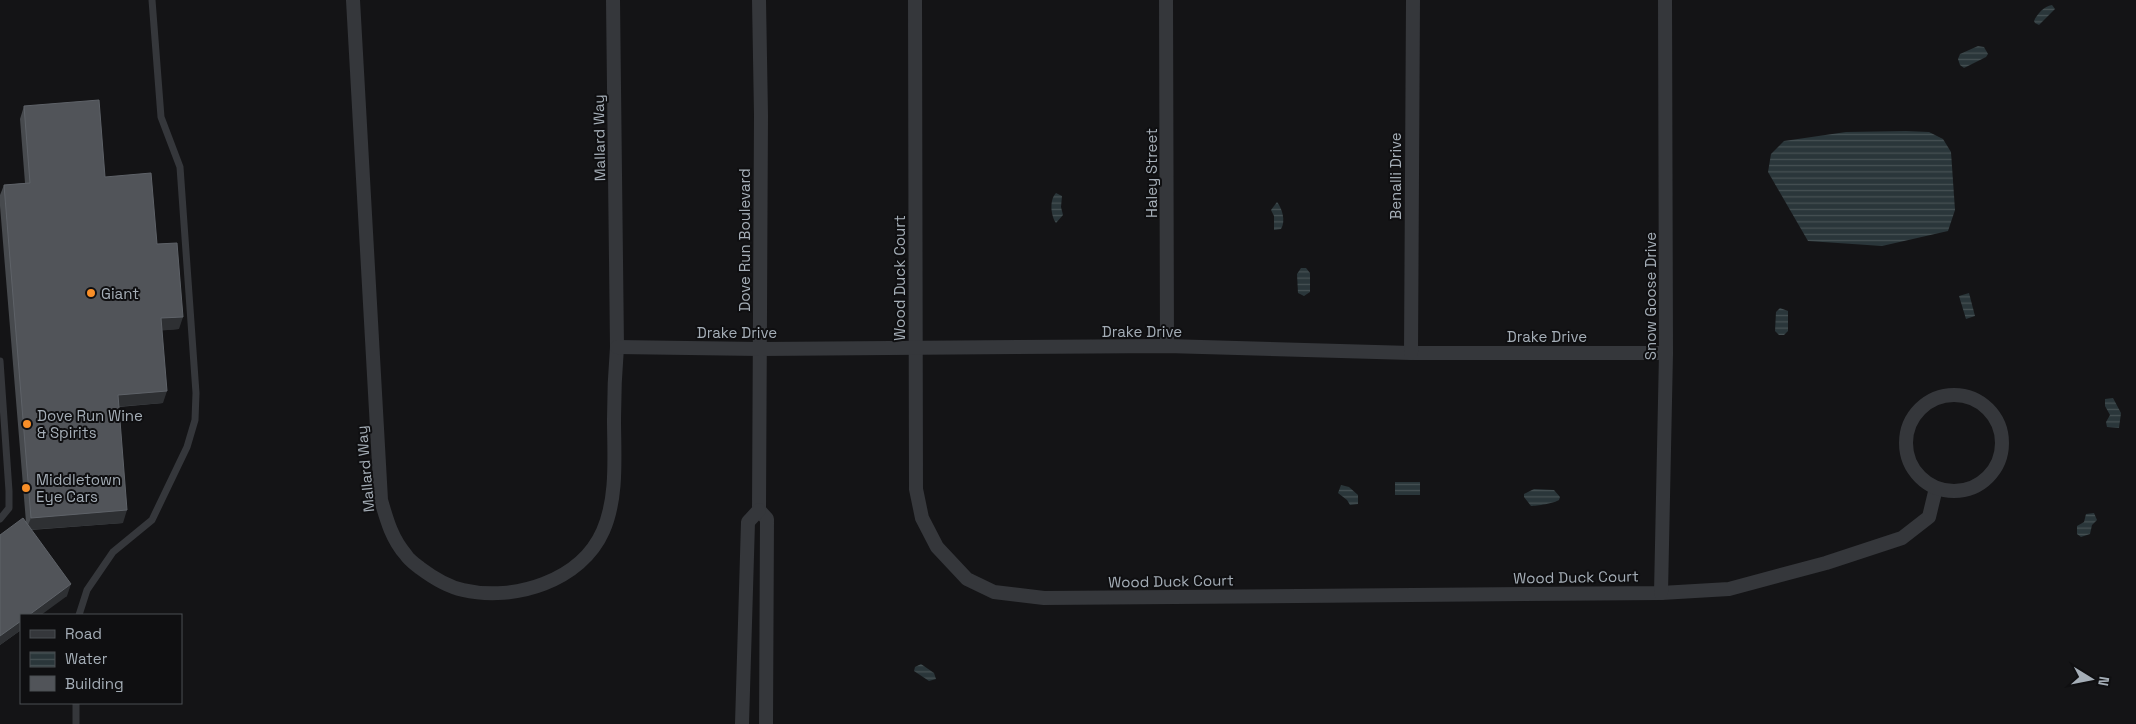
<svg xmlns="http://www.w3.org/2000/svg" width="2136" height="724" font-family="'Space Grotesk',sans-serif">
  <style>
    .water { fill: url(#water-rules) }
    .lines { fill: none; stroke-linecap: round; stroke-linejoin: round }
    .lane { stroke: #35373b; stroke-width: 7 }
    .street { stroke: #35373b; stroke-width: 14 }
    .wall { fill: #474a4e }
    .shaded-wall { fill: #2e3033 }
    .building { fill: #515459; stroke: #5e6268 }
    .poi-dot { fill: #f98f28; stroke: #0f0f11; stroke-width: 2 }
    .labels { text-anchor: middle; dominant-baseline: central; stroke-width: 4; stroke-linejoin: round; paint-order: stroke }
    .street-label { font-size: 15px; fill: #a5aeb7; stroke: #0f0f11 }
    .poi-label { font-size: 15px; fill: #a5aeb7; stroke: #0f0f11; text-anchor: start }
  </style>
  <defs>
    <pattern id="water-rules" width="6" height="5" patternUnits="userSpaceOnUse" patternTransform="scale(1.25)"><rect width="6" height="5" fill="#2a363a"/><path d="M0 2.5h6" fill="none" stroke="#465154"/></pattern>
  </defs>
  <rect width="100%" height="100%" fill="#141416"/>
  <!-- water -->
  <g class="water">
    <path d="M2052 5 2055 9 2039 25 2035 23 2034 21C2037 14 2044 6 2052 5Z"/>
    <polygon points="1978,46 1984,47 1988,54 1986,57 1964,68 1960,65 1958,59 1960,54"/>
    <polygon points="1906,131 1929,132 1943,139 1951,152 1955,210 1948,231 1882,246 1808,241 1768,172 1771,154 1784,141 1846,132"/>
    <path d="M1056 193 1062 196 1061 207 1063 215 1056 223C1051 216 1049 200 1056 193Z"/>
    <path d="M1277 202C1282 208 1286 221 1281 229L1274 230V216L1271 210Z"/>
    <polygon points="1301,268 1306,268 1310,273 1310,292 1304,296 1298,293 1297,274"/>
    <polygon points="1969,293 1975,316 1966,319 1959,296"/>
    <polygon points="1780,308 1788,311 1788,331 1784,335 1779,335 1775,331 1776,312"/>
    <polygon points="2113,398 2121,413 2119,428 2107,427 2106,422 2110,415 2105,406 2105,399"/>
    <rect x="1395" y="482" width="25" height="13"/>
    <polygon points="1341,485 1349,487 1358,495 1358,504 1350,505 1347,500 1338,493"/>
    <path d="M1534 489 1554 490 1560 497 1559 500C1555 503 1536 506 1531 506L1524 497V494Z"/>
    <polygon points="2094,513 2097,520 2092,525 2090,534 2081,537 2077,534 2077,526 2084,522 2086,514"/>
    <polygon points="921,664 934,673 936,679 929,681 914,671 915,667"/>
  </g>
  <g class="lines">
    <!-- lane -->
    <g class="lane">
      <polyline points="0,361 9,491 9,508 0,519"/>
      <polyline points="79,615 87,590 113,552 152,520 187,447 195,420 196,393 180,167 161,117 152,0"/>
      <polyline points="76,703 76,724"/>
    </g>
    <!-- street -->
    <g class="street">
      <path d="M353 0 381 500C387 521 392 539 406 555 409 560 415 564 420 568 432 577 449 587 463 590 514 602 581 581 603 531 618 497 614 455 614 419 614 394 615 371 617 347L613 0"/>
      <polyline points="759,0 761,115 759,510 767,519 766,724"/>
      <polyline points="915,0 916,489 922,518 937,547 967,579 994,592 1044,598 1661,593 1729,589 1826,563 1902,538 1929,517 1936,488"/>
      <polyline points="1166,0 1167,346"/>
      <polyline points="617,347 759,349 1167,346 1411,353 1666,353"/>
      <polyline points="1411,353 1413,0"/>
      <circle cx="1954" cy="443" r="48"/>
      <polyline points="1661,593 1666,353 1665,0"/>
      <polyline points="742,724 748,522 759,510"/>
    </g>
  </g>
  <!-- wall -->
  <polygon class="wall" points="24,106 105,177 157,244 179,329 162,330 163,403 119,407 123,523 31,530 67,596 21,615 21,630 0,645 0,535 26,522 0,206 0,195 4,185 25,183 20,119"/>
  <!-- shaded-wall -->
  <g class="shaded-wall">
    <polygon points="183,317 179,329 157,331 161,318"/>
    <polygon points="167,391 163,403 113,407 118,395"/>
    <polygon points="127,510 123,523 26,530 31,518"/>
    <polygon points="71,584 67,596 41,615 29,615"/>
    <polygon points="21,621 21,630 0,645 0,636"/>
  </g>
  <!-- building -->
  <g class="building">
    <polygon points="99,100 105,177 151,173 157,244 177,243 183,317 161,318 167,391 118,395 127,510 31,518 4,185 30,183 24,106"/>
    <polygon points="23,518 71,584 29,615 21,615 21,621 0,636 0,535"/>
  </g>
  <!-- markers -->
  <g class="poi-dot">
    <circle cx="91" cy="293" r="5"/>
    <circle cx="27" cy="424" r="5"/>
    <circle cx="26" cy="488" r="5"/>
  </g>
  <g class="labels">
    <!-- street labels -->
    <g class="street-label">
      <text transform="translate(599 138) rotate(-91)">Mallard Way</text>
      <text transform="translate(1151 173) rotate(-90)">Haley Street</text>
      <text transform="translate(1395 176) rotate(-90)">Benalli Drive</text>
      <text transform="translate(744 240) rotate(-90)">Dove Run Boulevard</text>
      <text transform="translate(899 278) rotate(-90)">Wood Duck Court</text>
      <text transform="translate(1650 296) rotate(-90)">Snow Goose Drive</text>
      <text x="1142" y="331">Drake Drive</text>
      <text x="737" y="332">Drake Drive</text>
      <text x="1547" y="336">Drake Drive</text>
      <text transform="translate(365 469) rotate(-95)">Mallard Way</text>
      <text transform="translate(1576 577) rotate(-1)">Wood Duck Court</text>
      <text transform="translate(1171 581) rotate(-1)">Wood Duck Court</text>
    </g>
    <!-- poi labels -->
    <g class="poi-label">
      <text x="101" y="293">Giant</text>
      <text x="37" y="415">Dove Run Wine<tspan x="37" dy="17">&amp; Spirits</tspan></text>
      <text x="36" y="479">Middletown<tspan x="36" dy="17">Eye Cars</tspan></text>
    </g>
  </g>
  <!-- legend -->
  <rect x="20" y="614" width="162" height="90" fill="#0f0f11" stroke="#4b4f53"/>
  <rect x="30" y="630" width="25" height="8" fill="#35373b" stroke="#4b4f53"/>
  <text x="65" y="639" font-size="15" fill="#a5aeb7">Road</text>
  <rect x="30" y="652" width="25" height="15" fill="url(#water-rules)" stroke="#4b4f53"/>
  <text x="65" y="664" font-size="15" fill="#a5aeb7">Water</text>
  <rect x="30" y="676" width="25" height="15" fill="#515459" stroke="#4b4f53"/>
  <text x="65" y="689" font-size="15" fill="#a5aeb7">Building</text>
  <!-- north arrow -->
  <g transform="translate(2091 679) rotate(100)" stroke="#0f0f11" stroke-width="4" paint-order="stroke">
  <path d="M0-4L9 19L0 12L-9 19Z" fill="#a5aeb7"/>
  <text y="-8" font-size="14" font-weight="bold" text-anchor="middle" fill="#a5aeb7">N</text>
  </g>
</svg>
